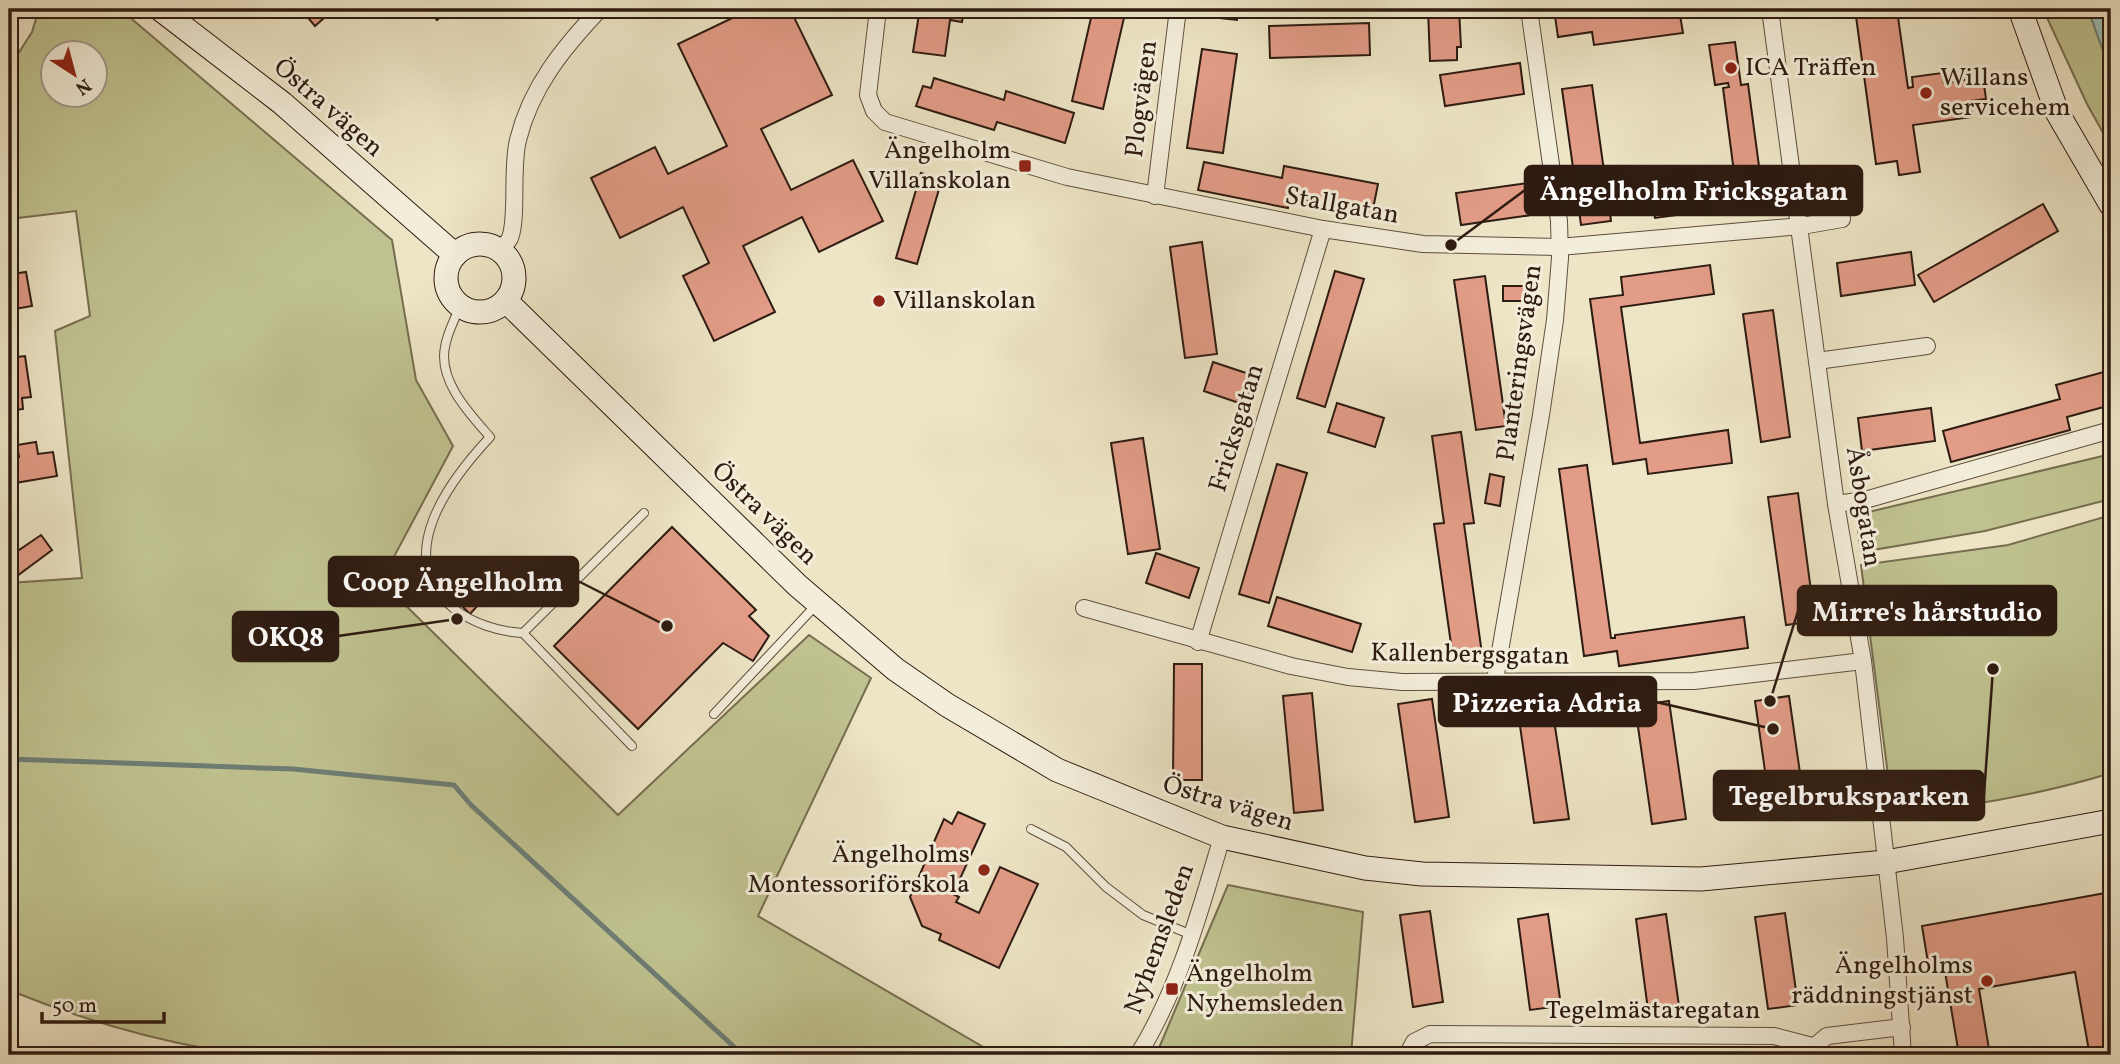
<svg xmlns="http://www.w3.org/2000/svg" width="2120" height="1064" font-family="Vollkorn,serif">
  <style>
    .green { fill: #bfc290; stroke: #766e50; stroke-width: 2; fill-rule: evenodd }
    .water { fill: #99bfb6; stroke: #6e7d74; stroke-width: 2 }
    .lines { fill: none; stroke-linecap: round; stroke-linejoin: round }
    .stream { stroke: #6e7d74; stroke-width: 5 }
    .building { fill: #e29c87; stroke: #2e1b11; stroke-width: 2 }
    .lane-casing { stroke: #5e4e3e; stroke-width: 10 }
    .street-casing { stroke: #5e4e3e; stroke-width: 18 }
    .secondary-casing { stroke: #2e1b11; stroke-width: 25 }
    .lane { stroke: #f3eeda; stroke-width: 8 }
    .street { stroke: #f3eeda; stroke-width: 16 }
    .secondary { stroke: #f3eeda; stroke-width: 23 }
    .poi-dot { fill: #8f2418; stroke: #f3eeda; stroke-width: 2.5 }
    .labels { text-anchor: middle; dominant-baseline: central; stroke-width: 6; stroke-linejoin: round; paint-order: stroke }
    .poi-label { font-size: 26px; fill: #2e1b11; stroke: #f3eeda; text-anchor: start }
    .street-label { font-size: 26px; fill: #2e1b11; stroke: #f3eeda }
    .leader { fill: none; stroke: #2e1b11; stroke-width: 2.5 }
    .callout-dot { fill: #2e1b11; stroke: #f3eeda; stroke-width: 2.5 }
    .callout { fill: #2e1b11; stroke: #2e1b11; stroke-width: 2.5 }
    .callout-label { font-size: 28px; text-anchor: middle; font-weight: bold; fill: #fff }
  </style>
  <rect width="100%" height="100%" fill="#ede5c6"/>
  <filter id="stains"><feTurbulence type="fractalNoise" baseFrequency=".00286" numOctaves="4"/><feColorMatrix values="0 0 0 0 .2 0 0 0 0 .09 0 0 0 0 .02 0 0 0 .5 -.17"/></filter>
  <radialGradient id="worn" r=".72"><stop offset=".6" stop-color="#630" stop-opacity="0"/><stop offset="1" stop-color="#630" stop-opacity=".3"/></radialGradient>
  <!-- green -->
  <g class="green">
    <path d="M39 9H120L392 240 416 380 453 446 381 581 618 815 809 635 871 678 758 916 997 1055H268C249 1051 229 1052 209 1049 141 1037 73 1016 9 990V583L82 578 55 331 90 316 76 211 9 219V68L32 32ZM94 52V94H52V52Z"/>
    <polygon points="2043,9 2089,9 2111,73 2111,147 2087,104"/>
    <polygon points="2111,454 2111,499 1985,531 1861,552 1856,515"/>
    <path d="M2111 515V773C2040 795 1967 807 1893 814L1861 565 2008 545Z"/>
    <polygon points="1228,885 1363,912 1351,1055 1156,1055"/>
  </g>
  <!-- water -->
  <polygon class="water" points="2089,9 2111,9 2111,73 2089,12"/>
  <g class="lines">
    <!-- stream -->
    <polyline class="stream" points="9,759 293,769 454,785 471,805 743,1055"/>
  </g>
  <!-- building -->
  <g class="building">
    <polygon points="307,9 334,9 315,26 303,12"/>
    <polygon points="427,9 449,9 437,20"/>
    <polygon points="751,9 790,9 832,95 761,129 791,190 853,160 883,221 819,252 802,217 743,246 775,312 714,341 683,276 709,263 683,207 620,238 591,178 655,147 668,174 727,146 678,44"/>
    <polygon points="929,9 964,9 962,22 950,20 945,56 913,52 919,14 928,16"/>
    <polygon points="1093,9 1126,9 1103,109 1072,101"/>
    <polygon points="1203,9 1238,9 1237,20 1202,16"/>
    <polygon points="1428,9 1459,9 1461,47 1457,47 1457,60 1430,61"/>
    <polygon points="1554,9 1586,9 1587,13 1621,9 1679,9 1683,33 1594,45 1592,32 1558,37"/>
    <polygon points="1855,9 1908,9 1897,10 1908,88 1913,87 1912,77 1942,73 1944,83 1983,77 1986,99 1970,101 1972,117 1913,125 1920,172 1899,175 1897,161 1876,164"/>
    <polygon points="1369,23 1370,55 1270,58 1269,26"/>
    <polygon points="1735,42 1741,85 1748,84 1759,166 1740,168 1745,206 1655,218 1651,191 1735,180 1723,88 1729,87 1728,83 1715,85 1709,45"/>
    <polygon points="1202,49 1237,54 1223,153 1187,148"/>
    <polygon points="1520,63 1524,94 1445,106 1440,75"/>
    <polygon points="934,78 1004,100 1006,91 1074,113 1065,143 997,122 994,130 916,106 923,86 931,88"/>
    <polygon points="1592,85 1611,221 1581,225 1562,89"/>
    <polygon points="1204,162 1282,178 1284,166 1378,184 1372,214 1290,197 1288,208 1198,190"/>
    <polygon points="921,173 942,179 917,264 896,258"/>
    <polygon points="1535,182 1539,214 1461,225 1456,193"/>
    <polygon points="2043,204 2058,231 1934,302 1918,275"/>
    <polygon points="1202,242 1217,354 1185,358 1170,247"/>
    <polygon points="1911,252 1915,285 1841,296 1837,263"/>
    <polygon points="1710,265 1714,294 1621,307 1640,443 1728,430 1732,463 1648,474 1646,459 1613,464 1590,299 1623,295 1621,277"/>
    <polygon points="1335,271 1364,279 1325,407 1297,398"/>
    <polygon points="26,272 32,306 9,310 9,287 14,286 12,274"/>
    <polygon points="1485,276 1506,426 1476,430 1454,280"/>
    <rect x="1503" y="286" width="26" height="15"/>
    <polygon points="1773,310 1790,437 1761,442 1743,314"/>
    <polygon points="25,356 31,397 22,398 23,409 9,411 9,358"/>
    <polygon points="1213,362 1255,376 1245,405 1204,391"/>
    <polygon points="2111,370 2111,405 2067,417 2070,430 1951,462 1943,431 2060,399 2056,385"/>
    <polygon points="1337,403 1384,418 1375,447 1328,432"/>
    <polygon points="1931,408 1935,441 1862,451 1858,418"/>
    <polygon points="1461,432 1474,523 1464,524 1482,654 1453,658 1434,524 1444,523 1432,436"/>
    <polygon points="1143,438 1160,549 1128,554 1111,443"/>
    <polygon points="36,442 38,454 53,452 57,476 15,483 11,459 19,457 17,445"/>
    <polygon points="1277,464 1307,473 1269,603 1239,594"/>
    <polygon points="1587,465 1611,638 1615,638 1615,635 1744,617 1748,648 1619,666 1617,651 1584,656 1559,469"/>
    <polygon points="1490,474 1504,477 1500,506 1485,503"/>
    <polygon points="1798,493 1815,621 1786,625 1768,497"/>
    <polygon points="672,527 756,610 749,616 769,636 753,661 723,643 638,729 554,646"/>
    <polygon points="41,535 52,550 17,576 9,564 9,536 19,550"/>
    <polygon points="1156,553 1199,568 1189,598 1146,583"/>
    <polygon points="452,577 479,604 470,614 443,587"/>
    <polygon points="1277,597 1361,624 1352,652 1268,626"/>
    <polygon points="1174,664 1202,664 1202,780 1173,780"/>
    <polygon points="1312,693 1323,810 1294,813 1283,696"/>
    <polygon points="1789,696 1806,815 1772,820 1755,701"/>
    <polygon points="1432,699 1449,817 1415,822 1398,704"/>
    <polygon points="1551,700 1569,819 1534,823 1517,705"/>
    <polygon points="1669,701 1686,819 1652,824 1635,706"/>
    <polygon points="958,812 985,824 953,894 959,897 956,902 979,913 1000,867 1038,884 999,968 939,940 941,934 922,926 910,897 944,819 952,824"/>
    <polygon points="2111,892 2111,1047 2089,1051 2075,972 1979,989 1990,1055 1959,1055 1943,960 1928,963 1922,926"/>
    <polygon points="1430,911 1443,1002 1413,1007 1400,915"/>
    <polygon points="1785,913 1798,1005 1768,1009 1755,917"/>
    <polygon points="1548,914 1561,1006 1530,1010 1518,919"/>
    <polygon points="1666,914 1679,1006 1648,1010 1636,919"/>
  </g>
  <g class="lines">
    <!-- lane casing -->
    <g class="lane-casing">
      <g id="lane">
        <path d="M460 306C455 319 447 333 445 347 438 381 470 414 490 437 450 480 391 557 453 608 472 623 499 632 523 633L644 513"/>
        <polyline points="523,633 632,746"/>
        <polyline points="714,714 817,604"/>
        <polyline points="1031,829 1066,847 1106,887 1143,915 1192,935"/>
      </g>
    </g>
    <!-- street casing -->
    <g class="street-casing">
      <g id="street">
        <polyline points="878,9 868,95 874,111 885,122 1067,177 1323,229 1423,244 1559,247 1802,226 1842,219 1840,202"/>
        <polyline points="1770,9 1836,504 1863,661 1895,938 1903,1055"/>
        <polyline points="1155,196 1178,9"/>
        <path d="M500 250C503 247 508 242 510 238 518 218 511 167 518 140 531 87 563 48 600 9"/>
        <polyline points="1817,361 1927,346"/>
        <polyline points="1836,504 1865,500 2111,430"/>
        <polyline points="1084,608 1291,666 1348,677 1402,682 1694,681 1863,661"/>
        <polyline points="1198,642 1323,229"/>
        <polyline points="1495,680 1541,415 1555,320 1560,258 1559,221 1529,9"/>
        <path d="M1138 1055C1179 989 1200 911 1222 837"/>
        <polyline points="1407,1055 1414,1042 1430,1034 1774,1036 1812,1046"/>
        <polyline points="1804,1055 1827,1036 1902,1027"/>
      </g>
    </g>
    <!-- secondary casing -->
    <g class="secondary-casing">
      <g id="secondary">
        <polyline points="160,9 282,103 455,255"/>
        <polyline points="2020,9 2057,112 2111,205"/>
        <circle cx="480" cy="278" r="34"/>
        <polyline points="506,301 797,585 895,669 947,705 1057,770 1222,837 1365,868 1422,874 1701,879 1886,862 2111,821"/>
      </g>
    </g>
    <!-- lane -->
    <use href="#lane" class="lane"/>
    <!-- street -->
    <use href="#street" class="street"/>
    <!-- secondary -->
    <use href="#secondary" class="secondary"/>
  </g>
  <!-- markers -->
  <g class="poi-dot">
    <circle cx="1731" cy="68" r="7"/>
    <circle cx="1926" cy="93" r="7"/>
    <rect x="1018" y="159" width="14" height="14" rx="3.5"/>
    <circle cx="879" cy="301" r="7"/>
    <circle cx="984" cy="870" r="7"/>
    <circle cx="1987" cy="981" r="7"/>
    <rect x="1165" y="982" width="14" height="14" rx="3.5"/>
  </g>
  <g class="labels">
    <!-- poi labels -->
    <g class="poi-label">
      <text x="1745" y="68">ICA Träffen</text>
      <text x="1940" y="78">Willans<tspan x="1940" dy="30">servicehem</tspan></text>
      <text x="1011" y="151" text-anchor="end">Ängelholm<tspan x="1011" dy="30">Villanskolan</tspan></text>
      <text x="893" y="301">Villanskolan</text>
      <text x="970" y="855" text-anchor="end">Ängelholms<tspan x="970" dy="30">Montessoriförskola</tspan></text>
      <text x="1973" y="966" text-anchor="end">Ängelholms<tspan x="1973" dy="30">räddningstjänst</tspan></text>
      <text x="1186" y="974">Ängelholm<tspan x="1186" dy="30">Nyhemsleden</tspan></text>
    </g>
    <!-- street labels -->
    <g class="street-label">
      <text transform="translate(1142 99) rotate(-83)">Plogvägen</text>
      <text transform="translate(328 108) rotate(41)">Östra vägen</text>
      <text transform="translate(1342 206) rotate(10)">Stallgatan</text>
      <text transform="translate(1520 363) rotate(-82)">Planteringsvägen</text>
      <text transform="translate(1237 428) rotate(-73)">Fricksgatan</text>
      <text transform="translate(1863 507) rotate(81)">Åsbogatan</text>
      <text transform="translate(764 514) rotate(44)">Östra vägen</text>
      <text transform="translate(1470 655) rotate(1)">Kallenbergsgatan</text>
      <text transform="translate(1228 804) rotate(17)">Östra vägen</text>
      <text transform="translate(1160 939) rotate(-70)">Nyhemsleden</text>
      <text x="1653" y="1011">Tegelmästaregatan</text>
    </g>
  </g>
  <!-- callouts -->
  <path class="leader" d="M1451 245L1525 190M667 626L578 581M1770 701L1798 611M457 619L338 636M1773 729L1656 702M1993 669L1984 795"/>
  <g class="callout-dot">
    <circle cx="1451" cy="245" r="7"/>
    <circle cx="667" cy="626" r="7"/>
    <circle cx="1770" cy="701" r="7"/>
    <circle cx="457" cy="619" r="7"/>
    <circle cx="1773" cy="729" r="7"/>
    <circle cx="1993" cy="669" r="7"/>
  </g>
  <g class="callout">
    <rect x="1525" y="166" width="337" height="49" rx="7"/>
    <rect x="329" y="557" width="249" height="49" rx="7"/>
    <rect x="1798" y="586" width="258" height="49" rx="7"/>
    <rect x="233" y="612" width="105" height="49" rx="7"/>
    <rect x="1439" y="677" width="217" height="49" rx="7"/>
    <rect x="1714" y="771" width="270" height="49" rx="7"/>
  </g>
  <g class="callout-label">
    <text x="1694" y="200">Ängelholm Fricksgatan</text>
    <text x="453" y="591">Coop Ängelholm</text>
    <text x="1927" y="621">Mirre's hårstudio</text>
    <text x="286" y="646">OKQ8</text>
    <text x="1547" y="712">Pizzeria Adria</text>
    <text x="1849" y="805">Tegelbruksparken</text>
  </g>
  <!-- margin -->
  <rect width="2120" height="1064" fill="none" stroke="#ede5c6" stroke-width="35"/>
  <rect x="10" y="10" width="2099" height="1043" fill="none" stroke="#2e1b11" stroke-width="3.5"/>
  <rect x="18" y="18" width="2085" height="1029" fill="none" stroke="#2e1b11" stroke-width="2"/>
  <!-- north arrow -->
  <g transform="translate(74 74) rotate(144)"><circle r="33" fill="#f3eeda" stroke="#a49a8a" stroke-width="2"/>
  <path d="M0-5L12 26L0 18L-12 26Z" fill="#8f2418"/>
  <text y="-10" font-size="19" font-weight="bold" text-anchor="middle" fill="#2e1b11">N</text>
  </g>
  <!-- scale -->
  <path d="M42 1012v10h122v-10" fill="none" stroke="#2e1b11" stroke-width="3.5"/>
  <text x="52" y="1012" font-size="21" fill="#2e1b11" stroke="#f3eeda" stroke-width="5" paint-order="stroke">50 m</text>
  <rect width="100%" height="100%" filter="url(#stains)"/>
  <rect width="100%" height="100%" fill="url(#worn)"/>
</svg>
